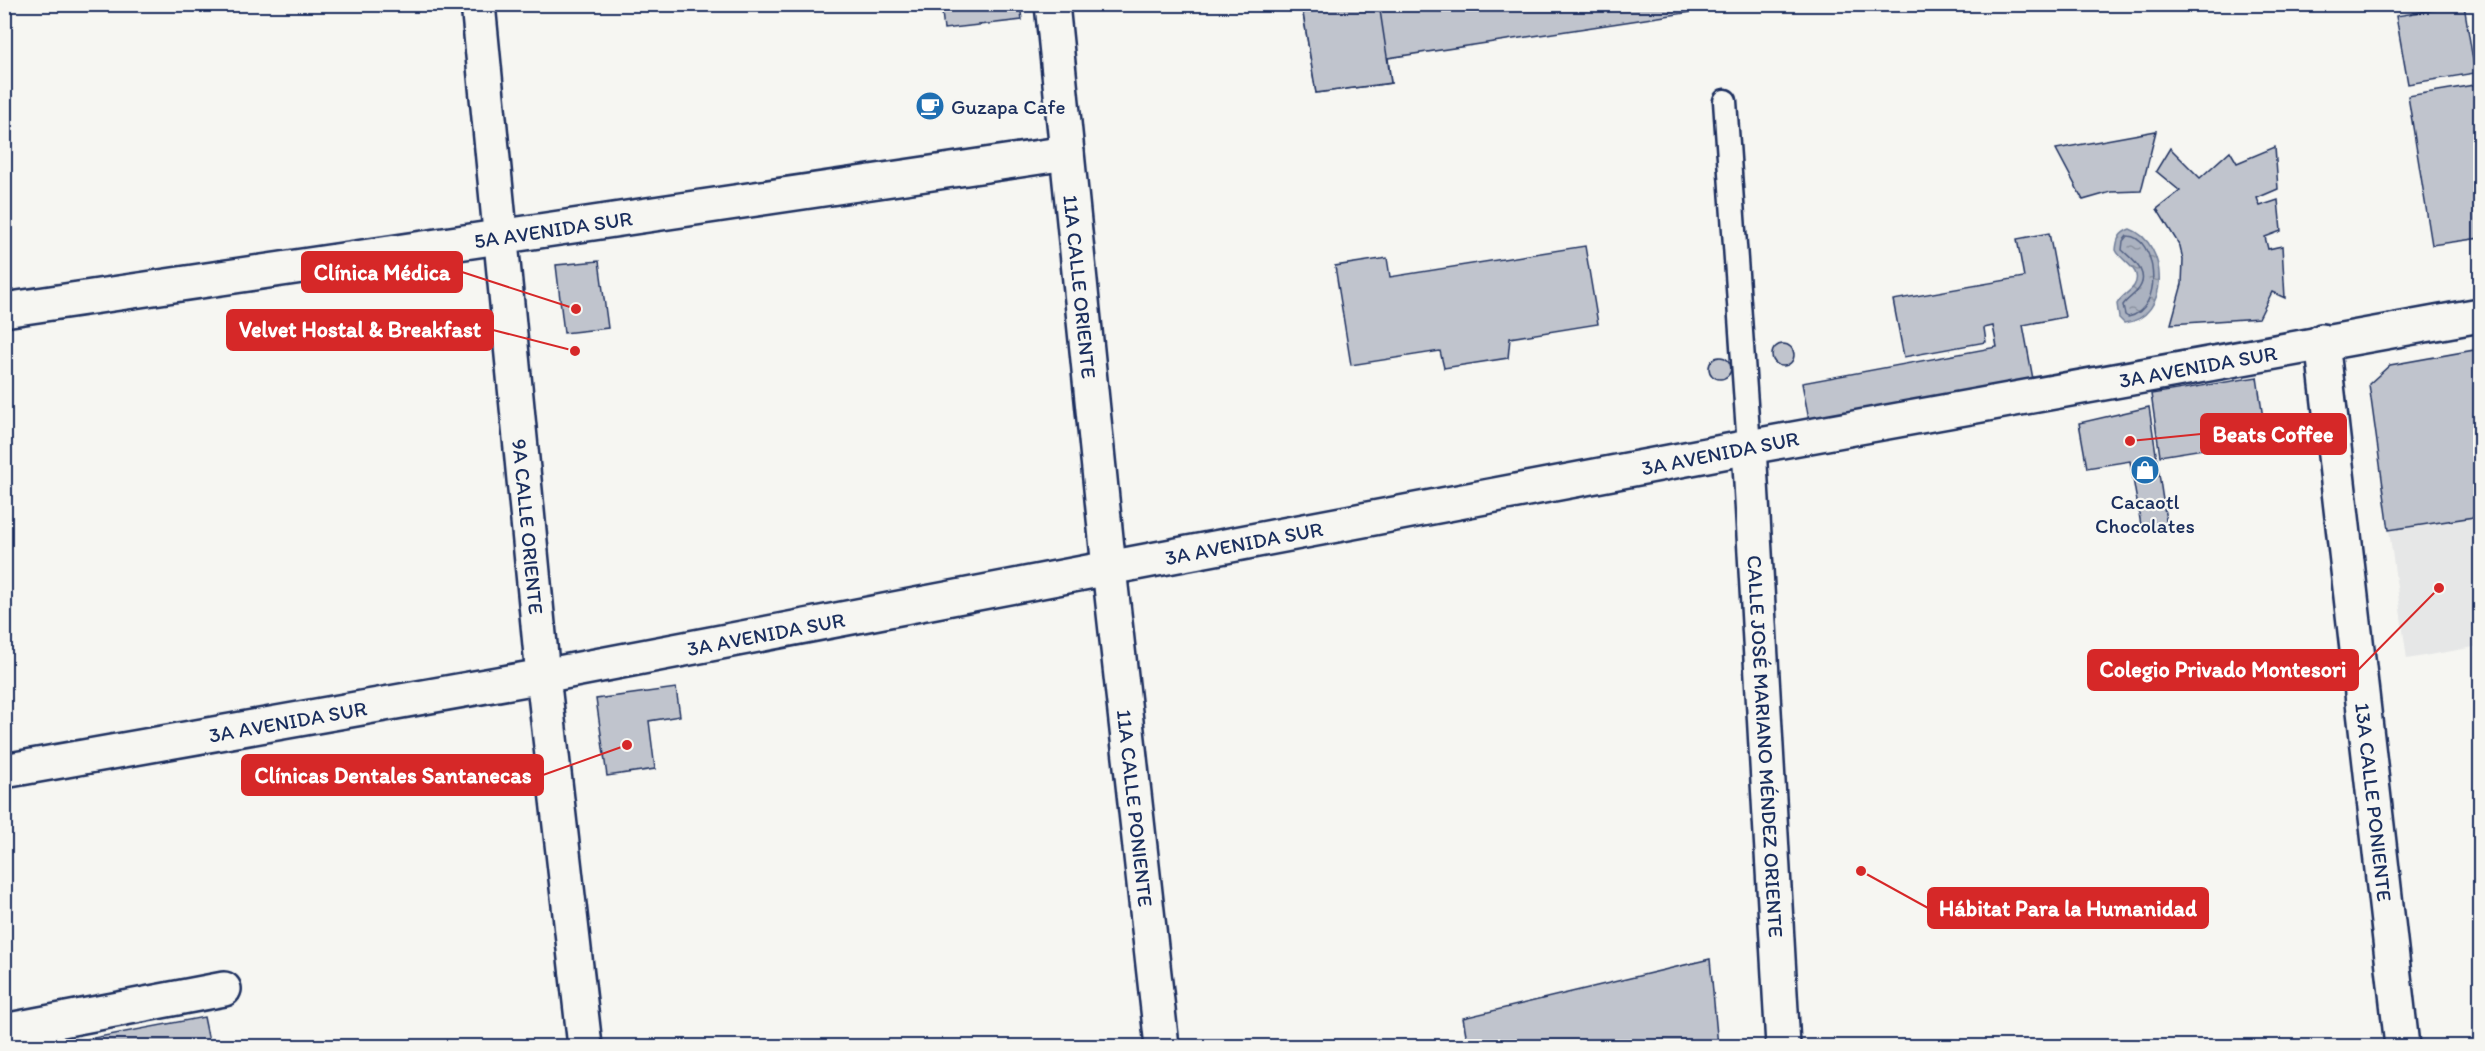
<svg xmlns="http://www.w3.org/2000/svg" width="2485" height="1051" font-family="Itim,sans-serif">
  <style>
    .built { fill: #e6e7e7 }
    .water { fill: url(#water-ripples); stroke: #717e99; stroke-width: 1.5 }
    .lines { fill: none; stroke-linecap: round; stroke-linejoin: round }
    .shore { stroke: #556385; stroke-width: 1.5 }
    .building { fill: #c0c4cd; stroke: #1b2f5e; stroke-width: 1.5 }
    .service-casing { stroke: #1b2f5e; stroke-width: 27 }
    .minor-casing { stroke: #1b2f5e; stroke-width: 38 }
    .tertiary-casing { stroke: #1b2f5e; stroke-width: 38 }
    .primary-casing { stroke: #1b2f5e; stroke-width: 38 }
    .service { stroke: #f6f6f2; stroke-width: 22 }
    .minor { stroke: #f6f6f2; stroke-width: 33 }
    .tertiary { stroke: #f6f6f2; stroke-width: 33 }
    .primary { stroke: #f6f6f2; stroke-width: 33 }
    .labels { text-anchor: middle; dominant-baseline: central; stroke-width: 4.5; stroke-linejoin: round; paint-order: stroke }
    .poi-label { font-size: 21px; fill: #1b2f5e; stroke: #f6f6f2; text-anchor: start }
    .street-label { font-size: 21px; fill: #1b2f5e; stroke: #f6f6f2 }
    .leader { fill: none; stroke: #d62828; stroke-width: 2 }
    .callout-dot { fill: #d62828; stroke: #f6f6f2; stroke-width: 2 }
    .callout { fill: #d62828; stroke: #d62828; stroke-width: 2 }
    .callout-label { font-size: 22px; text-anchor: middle; font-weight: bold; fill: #fff }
  </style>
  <defs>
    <pattern id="water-ripples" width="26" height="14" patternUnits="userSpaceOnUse" patternTransform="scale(1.5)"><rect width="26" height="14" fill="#abb2c0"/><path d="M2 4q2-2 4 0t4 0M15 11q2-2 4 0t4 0" fill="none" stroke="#8a919f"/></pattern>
  </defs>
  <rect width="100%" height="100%" fill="#f6f6f2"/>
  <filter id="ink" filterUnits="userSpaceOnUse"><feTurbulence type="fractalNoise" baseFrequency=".0167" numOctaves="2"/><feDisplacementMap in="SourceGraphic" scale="12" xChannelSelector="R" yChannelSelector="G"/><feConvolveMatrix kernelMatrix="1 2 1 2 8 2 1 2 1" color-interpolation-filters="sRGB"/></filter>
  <g filter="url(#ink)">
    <!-- built -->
    <polygon class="built" points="2480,516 2480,646 2407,659 2389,530"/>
    <!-- water -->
    <path class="water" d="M2130 229C2169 243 2171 319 2124 323L2119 318 2117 304C2121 296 2129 293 2134 286 2144 269 2121 262 2116 250 2117 239 2119 233 2130 229Z"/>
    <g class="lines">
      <!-- shore -->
      <path class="shore" d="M2127 236C2156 235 2166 309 2128 317L2125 315 2123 305C2127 299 2133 296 2137 291 2152 274 2133 260 2122 250L2123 241Z"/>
    </g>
    <!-- building -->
    <g class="building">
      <polygon points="941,4 1020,4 1022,20 944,29"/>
      <polygon points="1320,4 1744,4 1388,58 1391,83 1316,93 1302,7"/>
      <polygon points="1320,4 1379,4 1391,83 1316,93 1302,7"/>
      <polygon points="2464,5 2475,73 2408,84 2396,16"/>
      <polygon points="2480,84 2480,238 2432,245 2408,96"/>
      <polygon points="2156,131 2141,191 2111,192 2083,200 2056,149"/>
      <polygon points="2275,147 2278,189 2257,198 2260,206 2278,200 2281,231 2265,237 2268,249 2282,246 2285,298 2272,292 2259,318 2171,324 2182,284 2183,260 2180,246 2157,209 2180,191 2156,171 2170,148 2200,178 2230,151 2237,163"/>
      <polygon points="2049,233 2065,317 2023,325 2033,379 1809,420 1802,383 1997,347 1993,326 1984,328 1986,342 1904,357 1893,300 2024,277 2017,239"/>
      <polygon points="1585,246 1598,324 1510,338 1508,358 1444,368 1440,351 1351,365 1335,266 1387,258 1390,277"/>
      <polygon points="599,261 608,328 564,333 556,265"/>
      <circle cx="1783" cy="355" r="11"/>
      <polygon points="2480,349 2480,516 2389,530 2369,384 2390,365"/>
      <circle cx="1720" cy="368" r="11"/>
      <polygon points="2257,377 2266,439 2160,456 2151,394"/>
      <polygon points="2149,407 2167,527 2142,531 2130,461 2087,468 2079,423"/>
      <polygon points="676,688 680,716 649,721 655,769 607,776 596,699"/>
      <polygon points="1710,959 1718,1046 1468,1046 1463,1018"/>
      <polygon points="204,1017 210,1046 90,1046 88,1039"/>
    </g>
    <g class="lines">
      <!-- service casing -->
      <g class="service-casing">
        <polyline id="service" points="1725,101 1749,447"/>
      </g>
      <!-- minor casing -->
      <g class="minor-casing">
        <g id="minor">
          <path id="s1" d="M4 310 1067 153"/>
          <path id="s2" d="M2322 341 2402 1046"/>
          <path id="s3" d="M1749 447 2480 315"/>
          <path id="s4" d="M4 771 543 676 1109 568 1162 1046"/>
          <polyline points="4,1031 224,989"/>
        </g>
      </g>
      <!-- tertiary casing -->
      <g class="tertiary-casing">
        <g id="tertiary">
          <path id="s5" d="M478 4 543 676 585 1046"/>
        </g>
      </g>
      <!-- primary casing -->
      <g class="primary-casing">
        <g id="primary">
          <path id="s6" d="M1052 4 1109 568 1749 447 1783 1046"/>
        </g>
      </g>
      <!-- service -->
      <use href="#service" class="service"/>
      <!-- minor -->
      <use href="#minor" class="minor"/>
      <!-- tertiary -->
      <use href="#tertiary" class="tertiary"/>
      <!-- primary -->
      <use href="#primary" class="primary"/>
    </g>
  </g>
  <!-- icons -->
  <defs>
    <g id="cafe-disc" transform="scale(1.5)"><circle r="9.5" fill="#1f6fb2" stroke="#f6f6f2"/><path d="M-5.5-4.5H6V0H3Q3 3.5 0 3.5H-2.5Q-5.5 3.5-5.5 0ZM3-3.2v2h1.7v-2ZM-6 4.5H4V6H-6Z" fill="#fff"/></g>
    <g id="shop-disc" transform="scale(1.5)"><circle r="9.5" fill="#1f6fb2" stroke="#f6f6f2"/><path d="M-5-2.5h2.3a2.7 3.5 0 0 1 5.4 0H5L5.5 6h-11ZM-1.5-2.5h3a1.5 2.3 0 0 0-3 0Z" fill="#fff"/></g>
  </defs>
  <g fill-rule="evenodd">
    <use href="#cafe-disc" x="930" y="106"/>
    <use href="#shop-disc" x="2145" y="470"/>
  </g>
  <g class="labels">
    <!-- poi labels -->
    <g class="poi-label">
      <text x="951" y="106">Guzapa Cafe</text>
      <text x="2145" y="501" text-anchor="middle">Cacaotl<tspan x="2145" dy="24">Chocolates</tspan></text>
    </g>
    <!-- street labels -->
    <g class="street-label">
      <text stroke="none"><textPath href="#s1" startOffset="555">5A AVENIDA SUR</textPath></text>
      <text stroke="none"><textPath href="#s6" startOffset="284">11A CALLE ORIENTE</textPath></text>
      <text stroke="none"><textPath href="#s3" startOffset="456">3A AVENIDA SUR</textPath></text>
      <text transform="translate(1720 453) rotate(-11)">3A AVENIDA SUR</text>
      <text stroke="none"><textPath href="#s5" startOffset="525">9A CALLE ORIENTE</textPath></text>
      <text stroke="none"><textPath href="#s6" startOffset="704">3A AVENIDA SUR</textPath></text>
      <text stroke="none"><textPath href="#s4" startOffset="774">3A AVENIDA SUR</textPath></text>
      <text stroke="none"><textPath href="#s4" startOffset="288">3A AVENIDA SUR</textPath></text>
      <text stroke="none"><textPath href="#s6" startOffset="1518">CALLE JOSÉ MARIANO MÉNDEZ ORIENTE</textPath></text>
      <text stroke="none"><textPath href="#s2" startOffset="464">13A CALLE PONIENTE</textPath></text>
      <text stroke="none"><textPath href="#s4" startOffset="1365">11A CALLE PONIENTE</textPath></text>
    </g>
  </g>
  <!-- callouts -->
  <path class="leader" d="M576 309L462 272M575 351L493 330M2130 441L2201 434M2439 588L2358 670M627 745L543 775M1861 871L1928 908"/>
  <g class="callout-dot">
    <circle cx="576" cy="309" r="6"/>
    <circle cx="575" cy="351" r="6"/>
    <circle cx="2130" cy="441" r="6"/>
    <circle cx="2439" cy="588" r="6"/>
    <circle cx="627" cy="745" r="6"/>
    <circle cx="1861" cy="871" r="6"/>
  </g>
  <g class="callout">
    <rect x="302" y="252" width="160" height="40" rx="6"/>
    <rect x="227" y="310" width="266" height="40" rx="6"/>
    <rect x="2201" y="414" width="145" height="40" rx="6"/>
    <rect x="2088" y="650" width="270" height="40" rx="6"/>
    <rect x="242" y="755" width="301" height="40" rx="6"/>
    <rect x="1928" y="888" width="280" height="40" rx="6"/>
  </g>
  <g class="callout-label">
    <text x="382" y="280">Clínica Médica</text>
    <text x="360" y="337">Velvet Hostal &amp; Breakfast</text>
    <text x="2273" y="442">Beats Coffee</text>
    <text x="2223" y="677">Colegio Privado Montesori</text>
    <text x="393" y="783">Clínicas Dentales Santanecas</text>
    <text x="2068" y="916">Hábitat Para la Humanidad</text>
  </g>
  <!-- margin -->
  <rect width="2485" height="1051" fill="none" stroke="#f6f6f2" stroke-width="24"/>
  <rect x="12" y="12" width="2461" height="1027" fill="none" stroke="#1b2f5e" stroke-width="2" filter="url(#ink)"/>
</svg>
